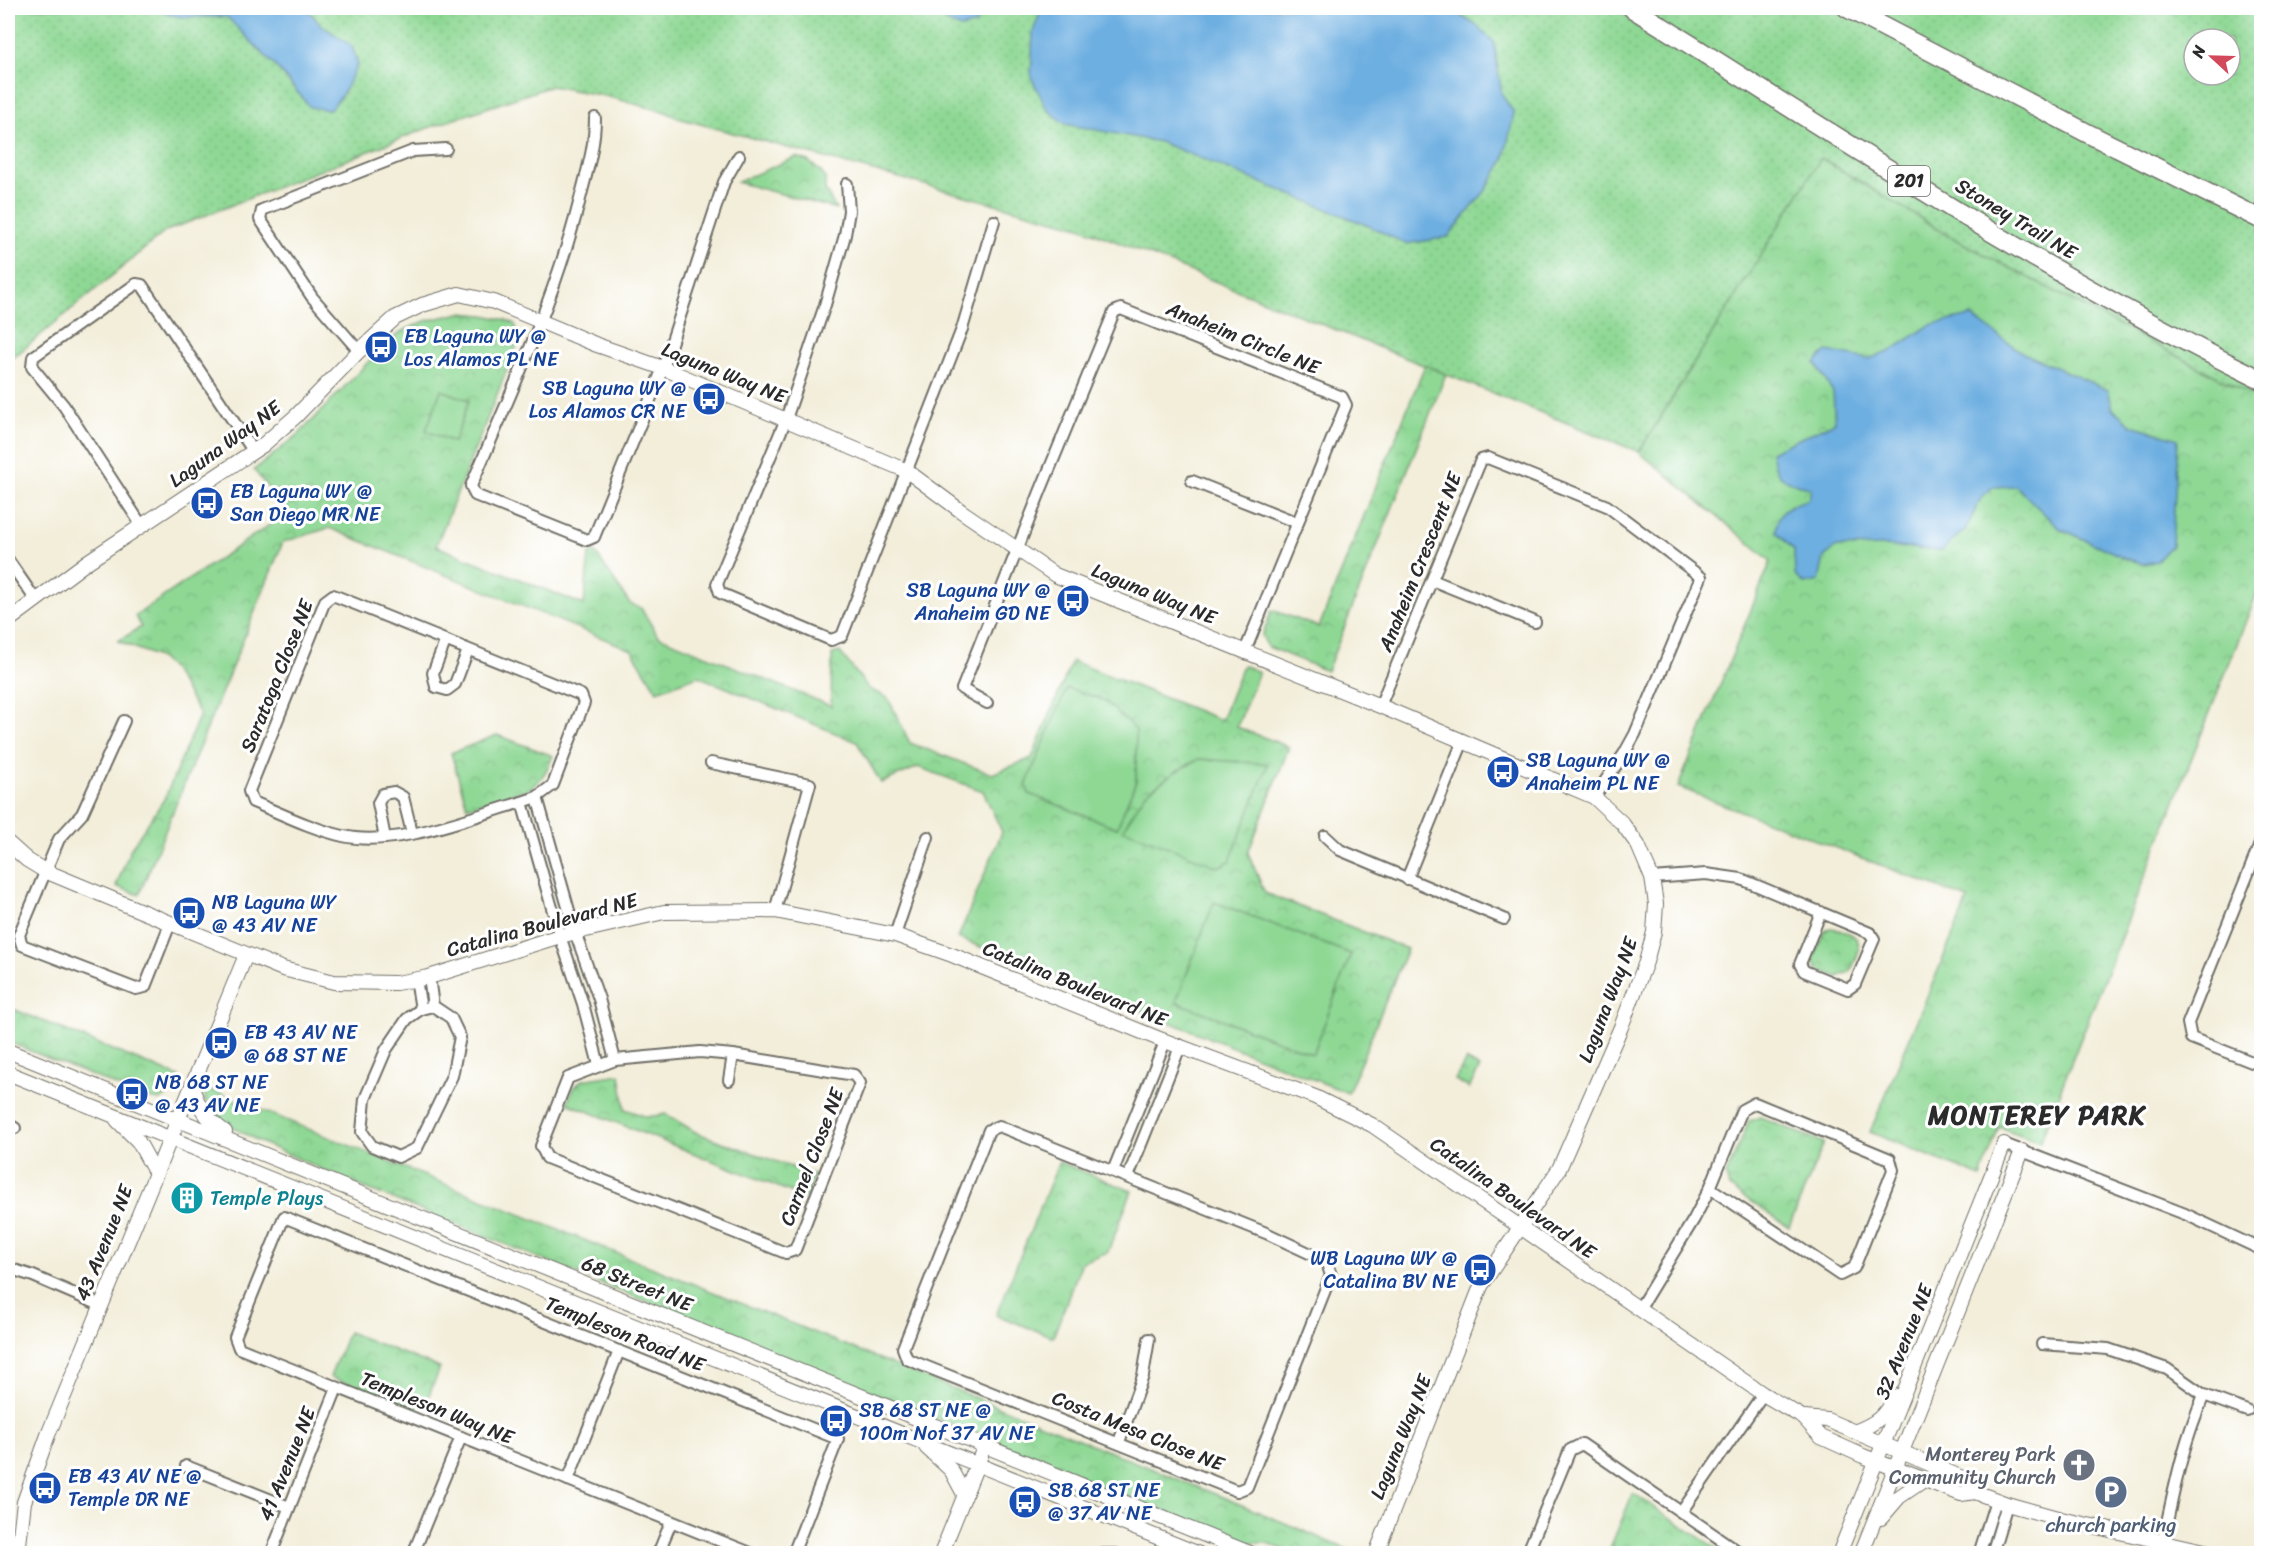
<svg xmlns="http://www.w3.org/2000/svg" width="2269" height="1561" font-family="Sriracha,sans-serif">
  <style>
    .grass { fill: url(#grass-dots); stroke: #5c8260; stroke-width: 1.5; fill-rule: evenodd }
    .park { fill: url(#park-crowns); stroke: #5c8260; stroke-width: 1.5 }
    .garden { fill: #8ed894; stroke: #5c8260; stroke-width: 1.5 }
    .water { fill: #6dafe1; stroke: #4c6d86; stroke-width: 1.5 }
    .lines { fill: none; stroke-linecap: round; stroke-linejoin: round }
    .street-casing { stroke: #716f68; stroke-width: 14 }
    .secondary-casing { stroke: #716f68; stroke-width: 16 }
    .highway-casing { stroke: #716f68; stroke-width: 21 }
    .street { stroke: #fff; stroke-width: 10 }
    .secondary { stroke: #fff; stroke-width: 14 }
    .highway { stroke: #fff; stroke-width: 18 }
    .labels { text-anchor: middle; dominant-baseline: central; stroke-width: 6; stroke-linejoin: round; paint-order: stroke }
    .shield { fill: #fff; stroke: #6b6b6b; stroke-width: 1.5 }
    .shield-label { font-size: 18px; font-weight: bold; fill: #2b2b2b }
    .street-label { font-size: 20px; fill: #2b2b2b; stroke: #fff }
    .transit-label { font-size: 20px; fill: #164399; stroke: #fff; text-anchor: start }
    .culture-label { font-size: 20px; fill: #0d838f; stroke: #fff; text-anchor: start }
    .worship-label { font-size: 20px; fill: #5b616d; stroke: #fff; text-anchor: end }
    .service-label { font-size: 20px; fill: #4e5e75; stroke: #fff }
    .district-label { font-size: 26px; font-weight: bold; letter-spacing: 1.5px; fill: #2b2b2b; stroke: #fff }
  </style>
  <defs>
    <pattern id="grass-dots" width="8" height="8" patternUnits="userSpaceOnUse" patternTransform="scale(1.5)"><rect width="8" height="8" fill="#8ed894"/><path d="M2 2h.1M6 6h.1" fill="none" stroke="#7bba80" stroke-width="1.8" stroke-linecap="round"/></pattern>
    <pattern id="park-crowns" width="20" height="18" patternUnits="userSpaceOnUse" patternTransform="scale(1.5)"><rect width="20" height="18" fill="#8ed894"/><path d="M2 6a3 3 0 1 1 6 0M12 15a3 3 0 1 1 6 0" fill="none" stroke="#7bba80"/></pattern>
  </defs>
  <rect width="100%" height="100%" fill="#fff"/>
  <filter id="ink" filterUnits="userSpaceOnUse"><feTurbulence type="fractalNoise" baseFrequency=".0167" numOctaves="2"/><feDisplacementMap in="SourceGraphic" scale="12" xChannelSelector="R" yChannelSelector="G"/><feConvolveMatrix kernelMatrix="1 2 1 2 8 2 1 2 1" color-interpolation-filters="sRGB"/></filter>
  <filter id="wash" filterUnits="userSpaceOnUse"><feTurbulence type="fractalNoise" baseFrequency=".008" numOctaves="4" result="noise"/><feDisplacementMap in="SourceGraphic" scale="24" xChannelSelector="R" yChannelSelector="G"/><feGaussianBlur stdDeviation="1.35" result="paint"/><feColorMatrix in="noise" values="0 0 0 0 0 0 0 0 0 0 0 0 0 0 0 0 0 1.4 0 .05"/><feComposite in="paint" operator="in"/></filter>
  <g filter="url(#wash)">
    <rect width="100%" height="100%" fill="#f3eeda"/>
    <!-- grass -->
    <path class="grass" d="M8 8H2261V400L1951 237 1821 158 1639 452 1080 227 678 118 666 112 605 96 551 86 425 129 166 231 8 362ZM2194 39H2230V75H2194Z"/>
    <!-- park -->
    <g class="park">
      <polygon points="796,157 808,161 821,172 825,178 825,190 836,209 737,182"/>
      <polygon points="1821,158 1951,237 2261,400 2261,583 2040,1142 1999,1127 1981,1177 1870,1132 1968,899 1678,787 1771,561 1639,452"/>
      <polygon points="460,313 484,315 506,320 515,324 519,340 436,546 584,605 589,554 595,552 630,604 641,608 658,636 831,706 832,654 840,652 869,689 888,698 910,743 992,774 1032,758 1072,661 1221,720 1243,665 1259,672 1237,727 1289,747 1248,853 1265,893 1407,949 1348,1093 958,938 1002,832 983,791 918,767 881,783 857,742 698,676 657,691 632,650 329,528 283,542 139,895 116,886 131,848 165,798 200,714 173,670 160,658 118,641 141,627 135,616 287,513 254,470 299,434 374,356 399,333 425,321"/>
      <polygon points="1425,365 1446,374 1327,671 1268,647 1262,636 1272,610 1319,627"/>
      <path d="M497 735 553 756C547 771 541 782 527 790L467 807 451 753Z"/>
      <path d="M1830 928C1837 928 1842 931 1849 933 1867 941 1856 959 1850 972L1838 977 1817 969 1813 959 1824 932Z"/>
      <polygon points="8,1007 174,1075 179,1077 170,1094 159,1100 147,1098 8,1042"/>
      <polygon points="1466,1060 1480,1068 1469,1088 1455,1080"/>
      <polygon points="620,1074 625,1109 647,1117 666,1114 697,1133 814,1175 806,1198 567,1103 574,1088 582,1080"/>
      <polygon points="204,1087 1230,1500 1356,1553 1292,1553 1267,1543 1247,1543 1234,1539 353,1183 260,1142 222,1122 214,1115 205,1101"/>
      <polygon points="1760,1117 1824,1143 1789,1227 1729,1187 1726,1175 1749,1121"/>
      <polygon points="1059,1162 1132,1191 1108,1252 1082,1262 1053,1337 996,1315"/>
      <polygon points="348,1332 440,1368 422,1413 330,1377"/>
      <polygon points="1633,1493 1723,1553 1608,1553"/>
    </g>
    <!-- garden -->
    <g class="garden">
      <polygon points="441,390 469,400 454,442 426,431"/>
      <polygon points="1067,688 1104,700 1136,730 1136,781 1117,828 1029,794 1026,785"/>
      <polygon points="1199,759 1268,764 1230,861 1218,867 1123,829 1145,794 1175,772"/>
      <polygon points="1214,902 1351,954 1313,1054 1176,1002"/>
    </g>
    <!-- water -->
    <g class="water">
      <polygon points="161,8 306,8 320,24 352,46 358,64 342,95 330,110 310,107 280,71 227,17 182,17 167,14"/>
      <polygon points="943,8 984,8 976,24 961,28 946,22"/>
      <polygon points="1042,8 1448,8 1476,25 1494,42 1502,95 1514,113 1504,160 1486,190 1448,237 1406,244 1369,226 1160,142 1065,124 1047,109 1031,77 1033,32"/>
      <path d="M1971 316 2023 353 2108 390 2113 409 2132 425 2178 439 2172 545 2157 561 2144 564 2125 558 2059 528 2016 486 1993 487 1981 498 1966 529 1941 551 1888 546 1837 547 1824 557 1819 581 1804 584 1795 575 1794 550 1776 532C1778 507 1788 507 1809 499L1811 489C1785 479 1776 482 1771 452L1835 422 1833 392 1815 363 1827 351 1868 359 1889 352 1930 325Z"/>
    </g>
  </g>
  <g filter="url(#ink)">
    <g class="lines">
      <!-- street casing -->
      <g class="street-casing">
        <g id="street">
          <path d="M595 118C595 148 586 174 579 203 554 301 511 393 471 486L475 495 587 540 594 537 663 368 724 182 739 156"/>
          <polyline points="847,184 849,211 845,235 825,305 786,419 717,584 720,593 831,640 842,636 962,329 994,221"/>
          <polyline points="359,351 312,297 260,219 262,210 413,151 446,149"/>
          <polyline points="1192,481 1298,523"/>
          <polyline points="142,526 64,406 32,367 33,357 136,284 142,285 254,452"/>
          <polyline points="8,560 35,599"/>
          <polyline points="1432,580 1535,622"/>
          <path d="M333 595 581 695 584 703 553 785 537 797 522 802C470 817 396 848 343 836 312 829 282 814 253 802L249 791 325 601Z"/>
          <polyline points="445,642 433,673 436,687 447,690 455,684 468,650"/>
          <polyline points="987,703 962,689 1040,492 1114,312 1121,309 1342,397 1346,405 1245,651"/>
          <polyline points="1380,706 1481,460 1488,458 1607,506 1701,577 1635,734 1624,754 1594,797"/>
          <polyline points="124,721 82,814 59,839 19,935 22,945 136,989 145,987 170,924"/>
          <polyline points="711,763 810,784 775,911"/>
          <polyline points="537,797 575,932 599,999 615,1060"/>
          <polyline points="522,802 560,936 583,1004 599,1065"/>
          <polyline points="1325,836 1340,850 1504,919"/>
          <polyline points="385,838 378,803 383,794 394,792 403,797 412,833"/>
          <polyline points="2262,839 2188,1023 2191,1038 2262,1066"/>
          <polyline points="1652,878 1706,874 1741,879 1870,933 1874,939 1855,984 1848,989 1804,971 1800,964 1821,912"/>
          <polyline points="1407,879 1463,741"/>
          <polyline points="895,935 928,837"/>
          <polyline points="429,977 433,1006"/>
          <polyline points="416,979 421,1009"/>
          <polygon points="433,1006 451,1018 460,1037 452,1076 417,1148 398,1157 372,1146 362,1132 365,1099 386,1050 407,1019 421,1009"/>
          <polygon points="700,1052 733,1055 854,1075 860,1083 795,1250 786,1253 547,1158 541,1146 568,1078 615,1060"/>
          <polyline points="729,1080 733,1055"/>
          <polyline points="8,1124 15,1128"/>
          <polygon points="999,1126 1266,1233 1326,1261 1331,1275 1247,1487 1237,1491 907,1359 903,1348 989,1130"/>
          <polyline points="2004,1144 2185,1214 2262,1250"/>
          <polyline points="1113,1171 1165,1042"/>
          <polyline points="1128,1177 1180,1047"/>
          <polyline points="8,1268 33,1276 100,1305"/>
          <polyline points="1639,1309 1694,1219 1710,1188 1742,1110 1755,1103 1890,1159 1893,1170 1854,1268 1840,1275 1710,1188"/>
          <polyline points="2042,1344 2108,1349 2167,1369 2204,1395 2247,1411"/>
          <polyline points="1119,1442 1143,1376 1149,1339"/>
          <polyline points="186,1466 289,1507"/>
          <polyline points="568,1480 619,1351"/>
          <polyline points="1682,1511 1763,1394"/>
          <polyline points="271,1554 337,1388"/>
          <polyline points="413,1554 461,1437"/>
          <polyline points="658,1554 671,1522"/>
          <polyline points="753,1554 239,1348 235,1337 284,1217 838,1439 793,1554"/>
          <polyline points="1103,1554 1116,1554"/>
          <polyline points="1527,1554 1570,1450 1582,1444 1742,1554"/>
          <polyline points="1979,1554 1996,1500"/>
          <polyline points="1992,1554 2007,1504"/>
          <path d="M2160 1554C2173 1497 2180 1450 2204 1395"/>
        </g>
      </g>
      <!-- secondary casing -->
      <g class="secondary-casing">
        <g id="secondary">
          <polyline points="8,621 87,562 263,445 296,416 359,351 395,318 422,305 459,294 494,302 597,345 663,368 907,471 961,511 1055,575 1380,706 1594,797 1622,823 1638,845 1652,878 1656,904 1654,932 1646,962 1621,1027 1559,1169 1481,1286 1376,1554"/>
          <polyline points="8,843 27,860 45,871 141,911 283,969 334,982 396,983 429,977 560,936 664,912 775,911 895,935 952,955 1157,1038 1315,1097 1372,1125 1763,1394 1804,1418 1821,1437 1863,1456 1961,1494 1975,1492 2007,1504 2061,1519 2218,1554"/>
          <polyline points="8,1051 1252,1554"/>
          <polyline points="8,1073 1199,1554"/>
          <path d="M192 1087C198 1107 208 1120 225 1132"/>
          <polyline points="117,1120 138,1141 155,1172"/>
          <polyline points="1804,1418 1827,1420 1967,1480 1975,1492"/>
          <path d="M1854 1432C1878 1423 1883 1417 1897 1396"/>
          <polyline points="926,1447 951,1470 965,1496"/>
          <polyline points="1881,1518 1899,1497 1924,1480"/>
          <polyline points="18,1553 24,1502 48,1435 246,955"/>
          <polyline points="941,1554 981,1455"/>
          <polyline points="1839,1554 2004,1144"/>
          <polyline points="1861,1554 2022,1151"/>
        </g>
      </g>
      <!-- highway casing -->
      <g class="highway-casing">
        <g id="highway">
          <path d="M1632 8C1839 137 2042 273 2262 380"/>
          <polyline points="1847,8 2089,134 2262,220"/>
        </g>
      </g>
      <!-- street -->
      <use href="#street" class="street"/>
      <!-- secondary -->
      <use href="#secondary" class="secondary"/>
      <!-- highway -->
      <use href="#highway" class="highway"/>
    </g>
  </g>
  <!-- icons -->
  <defs>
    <g id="bus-disc" transform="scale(1.725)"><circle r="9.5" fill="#1a4fb4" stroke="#fff"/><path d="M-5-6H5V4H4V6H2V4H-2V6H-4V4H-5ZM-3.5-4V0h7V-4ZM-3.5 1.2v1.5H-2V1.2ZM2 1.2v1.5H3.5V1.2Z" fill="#fff"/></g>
    <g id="building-disc" transform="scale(1.725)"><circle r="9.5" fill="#0f9aa8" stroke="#fff"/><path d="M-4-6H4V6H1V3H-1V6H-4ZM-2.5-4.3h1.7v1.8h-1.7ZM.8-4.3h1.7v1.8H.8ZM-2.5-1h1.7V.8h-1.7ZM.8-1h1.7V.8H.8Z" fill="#fff"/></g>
    <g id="church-disc" transform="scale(1.725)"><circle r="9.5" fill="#6b7280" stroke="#fff"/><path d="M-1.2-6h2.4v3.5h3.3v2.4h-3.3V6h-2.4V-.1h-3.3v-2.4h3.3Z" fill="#fff"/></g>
    <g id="parking-disc" transform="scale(1.725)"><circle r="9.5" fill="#5c6f8a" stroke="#fff"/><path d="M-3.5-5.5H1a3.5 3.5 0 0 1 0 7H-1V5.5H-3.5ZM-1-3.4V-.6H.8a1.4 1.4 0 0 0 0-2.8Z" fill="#fff"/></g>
  </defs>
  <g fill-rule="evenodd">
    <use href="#bus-disc" x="381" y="347"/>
    <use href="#bus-disc" x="709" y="399"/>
    <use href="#bus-disc" x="207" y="503"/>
    <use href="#bus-disc" x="1073" y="601"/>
    <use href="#bus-disc" x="1503" y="772"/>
    <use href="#bus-disc" x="189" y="913"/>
    <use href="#bus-disc" x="221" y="1043"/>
    <use href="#bus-disc" x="132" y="1094"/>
    <use href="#building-disc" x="187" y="1198"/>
    <use href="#bus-disc" x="1480" y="1270"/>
    <use href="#bus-disc" x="836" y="1421"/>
    <use href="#church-disc" x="2079" y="1465"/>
    <use href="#bus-disc" x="45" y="1488"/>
    <use href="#parking-disc" x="2111" y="1492"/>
    <use href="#bus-disc" x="1025" y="1502"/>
  </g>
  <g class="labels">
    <!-- shield labels -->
    <rect class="shield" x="1888" y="166" width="42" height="30" rx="4.5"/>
    <g class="shield-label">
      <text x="1909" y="181">201</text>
    </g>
    <!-- street labels -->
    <g class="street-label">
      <text transform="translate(2016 219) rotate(31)">Stoney Trail NE</text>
      <text transform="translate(1243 338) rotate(22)">Anaheim Circle NE</text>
      <text transform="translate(724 373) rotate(22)">Laguna Way NE</text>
      <text transform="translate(225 444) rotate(-36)">Laguna Way NE</text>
      <text transform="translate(1420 562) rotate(-68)">Anaheim Crescent NE</text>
      <text transform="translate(1154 594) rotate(22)">Laguna Way NE</text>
      <text transform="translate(277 676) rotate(-68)">Saratoga Close NE</text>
      <text transform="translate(542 925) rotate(-15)">Catalina Boulevard NE</text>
      <text transform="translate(1075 984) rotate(22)">Catalina Boulevard NE</text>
      <text transform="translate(1608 1000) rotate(-69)">Laguna Way NE</text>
      <text transform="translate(812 1157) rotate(-69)">Carmel Close NE</text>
      <text transform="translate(1513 1198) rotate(35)">Catalina Boulevard NE</text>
      <text transform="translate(104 1243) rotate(-68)">43 Avenue NE</text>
      <text transform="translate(637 1284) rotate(22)">68 Street NE</text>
      <text transform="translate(625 1334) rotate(22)">Templeson Road NE</text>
      <text transform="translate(1904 1342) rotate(-68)">32 Avenue NE</text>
      <text transform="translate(437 1408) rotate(22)">Templeson Way NE</text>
      <text transform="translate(1138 1431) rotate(22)">Costa Mesa Close NE</text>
      <text transform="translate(1401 1437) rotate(-68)">Laguna Way NE</text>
      <text transform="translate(287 1464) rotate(-68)">41 Avenue NE</text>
    </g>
    <!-- transit labels -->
    <g class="transit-label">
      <text x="404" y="336">EB Laguna WY @<tspan x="404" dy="23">Los Alamos PL NE</tspan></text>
      <text x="686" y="388" text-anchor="end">SB Laguna WY @<tspan x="686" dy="23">Los Alamos CR NE</tspan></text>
      <text x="230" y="491">EB Laguna WY @<tspan x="230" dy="23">San Diego MR NE</tspan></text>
      <text x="1050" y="590" text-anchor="end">SB Laguna WY @<tspan x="1050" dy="23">Anaheim GD NE</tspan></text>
      <text x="1526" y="760">SB Laguna WY @<tspan x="1526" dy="23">Anaheim PL NE</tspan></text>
      <text x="212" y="902">NB Laguna WY<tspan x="212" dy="23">@ 43 AV NE</tspan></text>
      <text x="244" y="1032">EB 43 AV NE<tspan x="244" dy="23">@ 68 ST NE</tspan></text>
      <text x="155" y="1082">NB 68 ST NE<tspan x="155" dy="23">@ 43 AV NE</tspan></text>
      <text x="1457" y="1258" text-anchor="end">WB Laguna WY @<tspan x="1457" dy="23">Catalina BV NE</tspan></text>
      <text x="859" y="1410">SB 68 ST NE @<tspan x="859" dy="23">100m Nof 37 AV NE</tspan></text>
      <text x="68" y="1476">EB 43 AV NE @<tspan x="68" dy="23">Temple DR NE</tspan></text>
      <text x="1048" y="1490">SB 68 ST NE<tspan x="1048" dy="23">@ 37 AV NE</tspan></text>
    </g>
    <!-- culture labels -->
    <g class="culture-label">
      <text x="210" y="1198">Temple Plays</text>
    </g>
    <!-- worship labels -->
    <g class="worship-label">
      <text x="2056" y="1454">Monterey Park<tspan x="2056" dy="23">Community Church</tspan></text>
    </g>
    <!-- service labels -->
    <g class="service-label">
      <text x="2111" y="1525">church parking</text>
    </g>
    <!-- district labels -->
    <g class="district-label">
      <text x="2037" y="1115">MONTEREY PARK</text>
    </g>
  </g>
  <!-- margin -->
  <rect width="2269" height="1561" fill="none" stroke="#fff" stroke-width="30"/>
  <!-- north arrow -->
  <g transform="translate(2212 57) rotate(292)"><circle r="28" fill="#ffffff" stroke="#aaaaaa" stroke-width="1.5"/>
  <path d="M0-4.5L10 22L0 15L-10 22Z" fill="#d1495b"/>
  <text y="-9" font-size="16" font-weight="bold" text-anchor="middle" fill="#2b2b2b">N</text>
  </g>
</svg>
